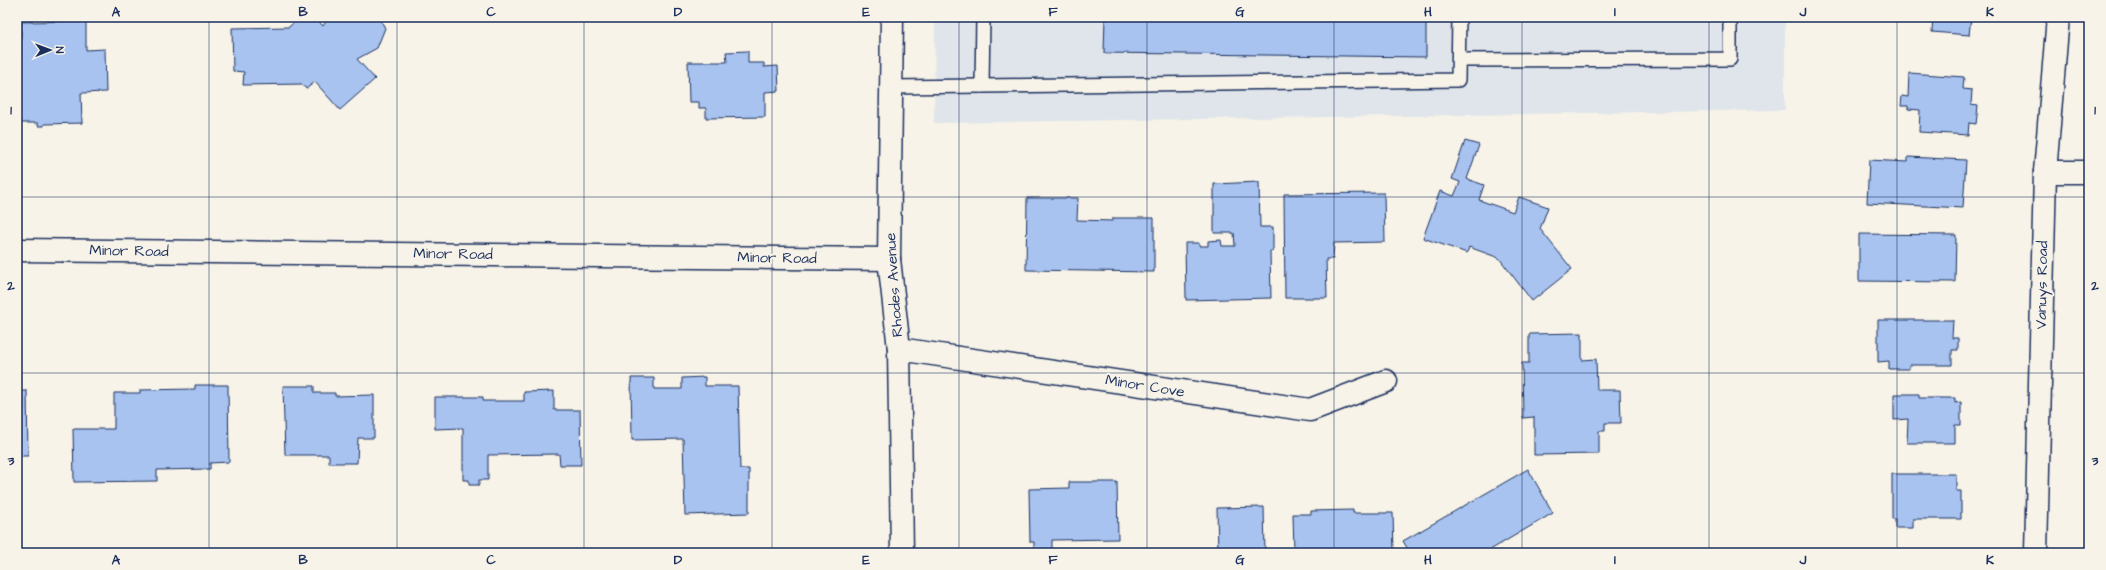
<svg xmlns="http://www.w3.org/2000/svg" width="2106" height="570" font-family="'Architects Daughter',sans-serif">
  <style>
    .built { fill: #dfe5ea }
    .building { fill: #a8c3f0; stroke: #1b2f5e }
    .lines { fill: none; stroke-linecap: round; stroke-linejoin: round }
    .service-casing { stroke: #1b2f5e; stroke-width: 16 }
    .minor-casing { stroke: #1b2f5e; stroke-width: 25 }
    .secondary-casing { stroke: #1b2f5e; stroke-width: 25 }
    .service { stroke: #f7f3e8; stroke-width: 13 }
    .minor { stroke: #f7f3e8; stroke-width: 22 }
    .secondary { stroke: #f7f3e8; stroke-width: 22 }
    .grid { fill: none; stroke: #1b2f5e; stroke-width: 1; stroke-opacity: 0.55 }
    .labels { text-anchor: middle; dominant-baseline: central; stroke-width: 4; stroke-linejoin: round; paint-order: stroke }
    .street-label { font-size: 15px; fill: #1b2f5e; stroke: #f7f3e8 }
    .neatline { fill: none; stroke: #1b2f5e; stroke-width: 1.5 }
    .grid-label { font-size: 13px; text-anchor: middle; font-weight: bold; fill: #1b2f5e }
  </style>
  <rect width="100%" height="100%" fill="#f7f3e8"/>
  <filter id="ink" filterUnits="userSpaceOnUse"><feTurbulence type="fractalNoise" baseFrequency=".025" numOctaves="2"/><feDisplacementMap in="SourceGraphic" scale="8" xChannelSelector="R" yChannelSelector="G"/><feConvolveMatrix kernelMatrix="1 2 1 2 8 2 1 2 1" color-interpolation-filters="sRGB"/></filter>
  <g filter="url(#ink)">
    <!-- built -->
    <polygon class="built" points="935,17 1785,17 1785,110 934,123"/>
    <!-- building -->
    <g class="building">
      <polygon points="299,17 315,17 323,26 329,17 379,17 385,28 377,48 357,59 375,79 340,110 315,82 306,89 302,84 243,85 244,72 233,71 232,28 289,27"/>
      <polygon points="1105,17 1426,17 1426,57 1104,53"/>
      <polygon points="1933,17 1971,17 1969,35 1932,32"/>
      <polygon points="86,21 86,50 105,49 106,92 81,93 82,123 44,124 44,126 38,126 38,123 19,123 17,54 21,54 21,22"/>
      <polygon points="748,51 748,63 764,63 764,67 778,66 779,91 765,92 765,117 706,118 706,108 699,108 699,102 689,102 688,62 727,62 726,52"/>
      <polygon points="1909,73 1964,77 1963,89 1972,90 1971,105 1978,106 1976,124 1969,123 1968,135 1919,132 1920,110 1908,109 1908,106 1901,106 1902,96 1908,97"/>
      <polygon points="1465,141 1479,145 1467,179 1484,185 1479,200 1513,212 1519,197 1548,207 1540,229 1572,269 1532,301 1499,258 1469,247 1467,253 1423,238 1440,191 1454,196 1460,182 1452,179"/>
      <polygon points="1908,157 1966,160 1963,208 1867,203 1869,160 1908,162"/>
      <polygon points="1259,182 1260,227 1273,227 1273,251 1270,251 1271,298 1186,300 1185,243 1199,243 1199,246 1208,246 1208,241 1221,240 1222,246 1235,246 1234,233 1214,233 1214,184"/>
      <polygon points="1384,193 1385,242 1334,243 1333,259 1326,259 1327,298 1285,298 1284,194"/>
      <polygon points="1027,198 1078,198 1077,220 1113,221 1113,218 1154,218 1154,272 1026,270"/>
      <polygon points="1859,234 1956,235 1955,282 1859,281"/>
      <polygon points="1878,320 1953,320 1952,338 1958,338 1958,350 1952,350 1952,365 1909,365 1909,369 1889,369 1889,361 1878,362"/>
      <polygon points="1582,333 1582,360 1596,359 1597,390 1620,390 1621,423 1605,423 1605,431 1599,431 1599,454 1534,455 1534,417 1523,418 1522,363 1529,363 1529,334"/>
      <polygon points="705,377 705,386 738,386 740,469 749,469 749,513 685,515 683,439 632,440 631,378 654,378 654,389 682,389 682,378"/>
      <polygon points="195,385 228,385 229,462 210,463 210,469 157,470 157,481 74,482 73,429 114,429 114,393 140,393 140,390 195,389"/>
      <polygon points="283,386 314,386 314,393 335,393 335,396 374,395 374,438 358,438 357,463 329,463 329,455 285,455"/>
      <polygon points="17,391 27,391 28,456 17,456"/>
      <polygon points="554,391 554,410 580,410 581,465 560,465 559,454 488,455 488,480 479,480 479,485 469,485 469,480 463,480 463,428 435,429 435,397 483,397 483,401 524,401 524,392"/>
      <polygon points="1894,394 1919,394 1919,398 1955,398 1955,403 1961,402 1961,425 1955,425 1955,443 1907,443 1908,419 1894,420"/>
      <polygon points="1528,469 1553,513 1485,553 1410,553 1403,541"/>
      <polygon points="1892,474 1956,474 1956,491 1961,491 1961,519 1913,519 1913,528 1895,528 1895,519 1892,519"/>
      <polygon points="1069,482 1117,482 1118,539 1052,540 1052,552 1075,552 1075,553 1034,553 1034,542 1030,542 1029,489 1069,488"/>
      <polygon points="1264,507 1265,553 1218,553 1217,508"/>
      <polygon points="1353,510 1353,513 1393,513 1394,553 1294,553 1293,514 1311,514 1311,511"/>
    </g>
    <g class="lines">
      <!-- service casing -->
      <g class="service-casing">
        <g id="service">
          <polyline points="983,17 982,86 1458,80 1459,17"/>
          <polyline points="1459,60 1730,59 1730,17"/>
          <polyline points="891,87 982,86"/>
        </g>
      </g>
      <!-- minor casing -->
      <g class="minor-casing">
        <g id="minor">
          <polyline points="2045,172 2089,172"/>
          <polyline points="17,250 889,259"/>
          <polyline points="899,349 1310,410 1386,381"/>
          <polyline points="2036,553 2045,172 2058,17"/>
        </g>
      </g>
      <!-- secondary casing -->
      <g class="secondary-casing">
        <polyline id="secondary" points="892,17 889,259 899,349 902,553"/>
      </g>
      <!-- service -->
      <use href="#service" class="service"/>
      <!-- minor -->
      <use href="#minor" class="minor"/>
      <!-- secondary -->
      <use href="#secondary" class="secondary"/>
    </g>
  </g>
  <!-- grid -->
  <path class="grid" d="M209 17V553M397 17V553M584 17V553M772 17V553M959 17V553M1147 17V553M1334 17V553M1522 17V553M1709 17V553M1897 17V553M17 197H2089M17 373H2089"/>
  <g class="labels">
    <!-- street labels -->
    <g class="street-label">
      <text transform="translate(129 251) rotate(1)">Minor Road</text>
      <text transform="translate(453 254) rotate(1)">Minor Road</text>
      <text transform="translate(777 258) rotate(1)">Minor Road</text>
      <text transform="translate(894 285) rotate(-94)">Rhodes Avenue</text>
      <text transform="translate(2042 285) rotate(-89)">Vanuys Road</text>
      <text transform="translate(1145 386) rotate(9)">Minor Cove</text>
    </g>
  </g>
  <!-- margin -->
  <rect width="2106" height="570" fill="none" stroke="#f7f3e8" stroke-width="44"/>
  <!-- north arrow -->
  <g transform="translate(50 50) rotate(89)" stroke="#f7f3e8" stroke-width="3" paint-order="stroke">
  <path d="M0-3L7 15L0 10L-7 15Z" fill="#1b2f5e"/>
  <text y="-6" font-size="11" font-weight="bold" text-anchor="middle" fill="#1b2f5e">N</text>
  </g>
  <rect x="22" y="22" width="2062" height="526" class="neatline"/>
  <g class="grid-label">
    <text x="116" y="16">A</text>
    <text x="303" y="16">B</text>
    <text x="491" y="16">C</text>
    <text x="678" y="16">D</text>
    <text x="866" y="16">E</text>
    <text x="1053" y="16">F</text>
    <text x="1240" y="16">G</text>
    <text x="1428" y="16">H</text>
    <text x="1615" y="16">I</text>
    <text x="1803" y="16">J</text>
    <text x="1990" y="16">K</text>
    <text x="11" y="114">1</text>
    <text x="2095" y="114">1</text>
    <text x="11" y="290">2</text>
    <text x="2095" y="290">2</text>
    <text x="11" y="465">3</text>
    <text x="2095" y="465">3</text>
    <text x="116" y="564">A</text>
    <text x="303" y="564">B</text>
    <text x="491" y="564">C</text>
    <text x="678" y="564">D</text>
    <text x="866" y="564">E</text>
    <text x="1053" y="564">F</text>
    <text x="1240" y="564">G</text>
    <text x="1428" y="564">H</text>
    <text x="1615" y="564">I</text>
    <text x="1803" y="564">J</text>
    <text x="1990" y="564">K</text>
  </g>
</svg>
